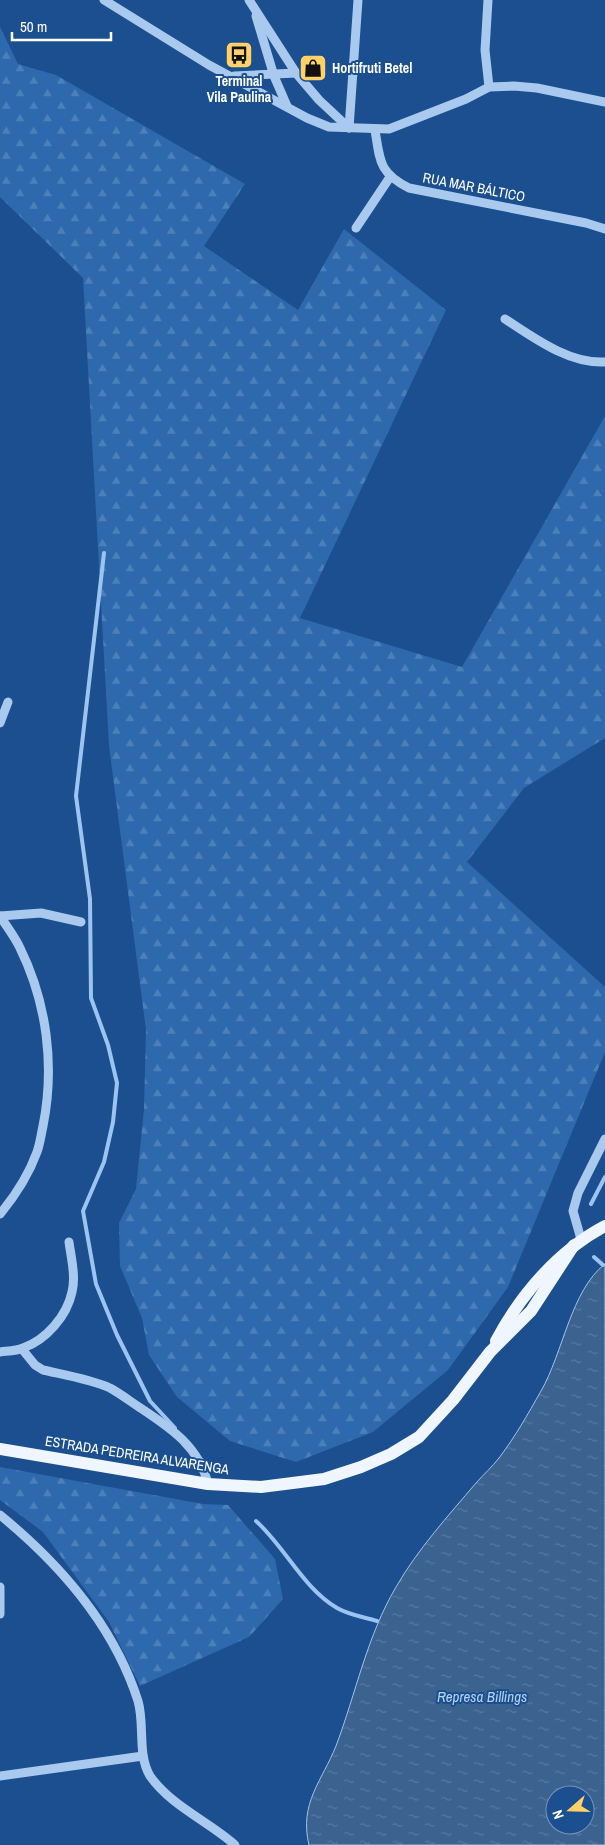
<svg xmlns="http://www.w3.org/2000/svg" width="605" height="1845" font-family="'Archivo Narrow',sans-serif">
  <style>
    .forest { fill: url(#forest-firs) }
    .water { fill: url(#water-ripples); stroke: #9cc4f0; fill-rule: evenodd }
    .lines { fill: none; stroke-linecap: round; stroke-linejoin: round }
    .stream { stroke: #9cc4f0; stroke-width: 4 }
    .minor { stroke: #a9c9ee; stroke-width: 9 }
    .major { stroke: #f0f6ff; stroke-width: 12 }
    .labels { text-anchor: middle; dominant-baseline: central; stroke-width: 4; stroke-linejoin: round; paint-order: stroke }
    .poi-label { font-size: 14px; font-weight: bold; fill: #fff; stroke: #1b4f8f; text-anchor: start }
    .street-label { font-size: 14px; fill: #fff; stroke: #1b4f8f }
    .water-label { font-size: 15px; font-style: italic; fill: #b5d3f5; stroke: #1b4f8f }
  </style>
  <defs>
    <pattern id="forest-firs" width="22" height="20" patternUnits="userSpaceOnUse" patternTransform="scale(1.25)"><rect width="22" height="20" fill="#2e69ad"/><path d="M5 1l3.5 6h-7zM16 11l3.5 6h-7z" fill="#4d80b9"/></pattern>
    <pattern id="water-ripples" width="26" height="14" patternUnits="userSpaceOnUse" patternTransform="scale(1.25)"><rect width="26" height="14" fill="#3c6290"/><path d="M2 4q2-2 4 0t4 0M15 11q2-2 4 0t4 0" fill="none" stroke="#597aa1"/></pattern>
  </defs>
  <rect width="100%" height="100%" fill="#1b4f8f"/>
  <!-- forest -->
  <g class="forest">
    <polygon points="0,27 18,64 56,75 245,184 204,246 298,310 344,229 446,310 300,618 462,667 605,416 605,738 524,788 467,862 605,987 605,1052 508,1287 448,1370 373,1432 296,1462 230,1441 177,1397 149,1355 142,1318 120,1266 119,1223 136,1189 144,1109 146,1030 109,746 83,278 0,197"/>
    <polygon points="0,1467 203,1504 228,1505 275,1559 283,1599 249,1637 140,1686 109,1622 43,1532 0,1500"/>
  </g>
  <!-- water -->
  <path class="water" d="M605 1264V1845H309C299 1803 322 1781 336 1746 356 1693 367 1636 396 1587 418 1549 448 1516 476 1483 484 1474 492 1467 499 1458 515 1437 528 1414 541 1391 563 1353 571 1290 605 1264ZM555 1795H585V1825H555Z"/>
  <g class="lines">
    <!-- stream -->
    <g class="stream">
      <polyline points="104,553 76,796 90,899 91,998 108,1045 117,1083 113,1122 104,1162 83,1211 96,1284 117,1335 150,1401 175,1428"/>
      <polyline points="591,1204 605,1177"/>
      <polyline points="594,1257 603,1265"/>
      <polyline points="202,1460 211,1470"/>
      <path d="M256 1521C285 1547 303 1588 337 1608 349 1615 364 1617 377 1621"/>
    </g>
    <!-- minor -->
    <g class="minor">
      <polyline points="104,0 209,65 307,118 329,127 389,129 466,99 489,87 514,86 537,88 605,102"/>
      <polyline points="249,0 296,73 319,100 349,128"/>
      <polyline points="488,0 485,50 489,87"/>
      <polyline points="256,16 274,76 287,106"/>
      <polyline points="234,76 296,73"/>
      <polyline points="349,128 358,0"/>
      <path d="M375 130C380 161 379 173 409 188L586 223 605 229"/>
      <polyline points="356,228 390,177"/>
      <path d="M505 319C534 338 569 364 605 362"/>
      <polyline points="0,723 8,702"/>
      <path d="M0 916C7 927 15 937 20 948 47 1003 55 1066 43 1126 41 1135 40 1144 37 1152 29 1174 15 1196 0 1214"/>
      <polyline points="0,916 41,913 81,922"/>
      <polyline points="581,1239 573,1211 578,1193 605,1139"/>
      <path d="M22 1349 35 1365 43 1370C65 1375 90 1379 110 1388 121 1394 131 1402 142 1409 172 1429 199 1447 208 1484"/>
      <path d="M0 1352C7 1351 16 1351 23 1348 46 1340 67 1316 72 1292 76 1277 71 1257 69 1242"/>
      <path d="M0 1515C60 1564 114 1626 138 1701 145 1725 137 1754 150 1776 171 1806 208 1821 235 1845"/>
      <polyline points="0,1587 0,1614"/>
      <polyline points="0,1776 143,1756"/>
    </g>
    <!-- major -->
    <g class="major">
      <path d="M496 1341C521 1294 558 1251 605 1226"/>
      <polyline points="0,1449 208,1484 261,1487 324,1479 361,1467 391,1454 419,1437 453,1400 490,1352 531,1311 574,1245"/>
    </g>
  </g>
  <!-- icons -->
  <defs>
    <g id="bus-square" transform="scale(1.4375)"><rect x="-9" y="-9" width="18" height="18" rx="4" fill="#ffd166" stroke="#1b4f8f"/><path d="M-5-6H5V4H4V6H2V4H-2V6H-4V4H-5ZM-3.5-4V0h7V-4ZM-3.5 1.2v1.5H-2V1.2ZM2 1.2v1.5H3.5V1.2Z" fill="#111"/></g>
    <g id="shop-square" transform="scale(1.4375)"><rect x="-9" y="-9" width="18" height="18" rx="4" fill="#ffd166" stroke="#1b4f8f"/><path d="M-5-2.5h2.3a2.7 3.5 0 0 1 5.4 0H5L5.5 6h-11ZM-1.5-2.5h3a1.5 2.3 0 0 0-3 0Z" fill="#111"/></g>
  </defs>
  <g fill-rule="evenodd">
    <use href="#bus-square" x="239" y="55"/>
    <use href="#shop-square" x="313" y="68"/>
  </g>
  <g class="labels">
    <!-- poi labels -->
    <g class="poi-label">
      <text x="332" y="68">Hortifruti Betel</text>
      <text x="239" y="81" text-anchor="middle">Terminal<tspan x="239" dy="16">Vila Paulina</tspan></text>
    </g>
    <!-- street labels -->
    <g class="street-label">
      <text transform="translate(474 187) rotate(11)">RUA MAR BÁLTICO</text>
      <text transform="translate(137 1455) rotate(9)">ESTRADA PEDREIRA ALVARENGA</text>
    </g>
    <!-- water labels -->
    <g class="water-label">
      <text x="482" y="1696">Represa Billings</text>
    </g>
  </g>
  <!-- north arrow -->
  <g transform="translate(570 1810) rotate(250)"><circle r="24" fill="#1b4f8f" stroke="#7695bc"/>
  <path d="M0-4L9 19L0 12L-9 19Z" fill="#ffd166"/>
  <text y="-8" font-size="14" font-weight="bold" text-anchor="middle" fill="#ffffff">N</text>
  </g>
  <!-- scale -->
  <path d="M12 32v8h99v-8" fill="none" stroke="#ffffff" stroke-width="2.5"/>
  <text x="20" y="32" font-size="15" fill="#ffffff" stroke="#1b4f8f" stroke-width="4" paint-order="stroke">50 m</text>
</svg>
